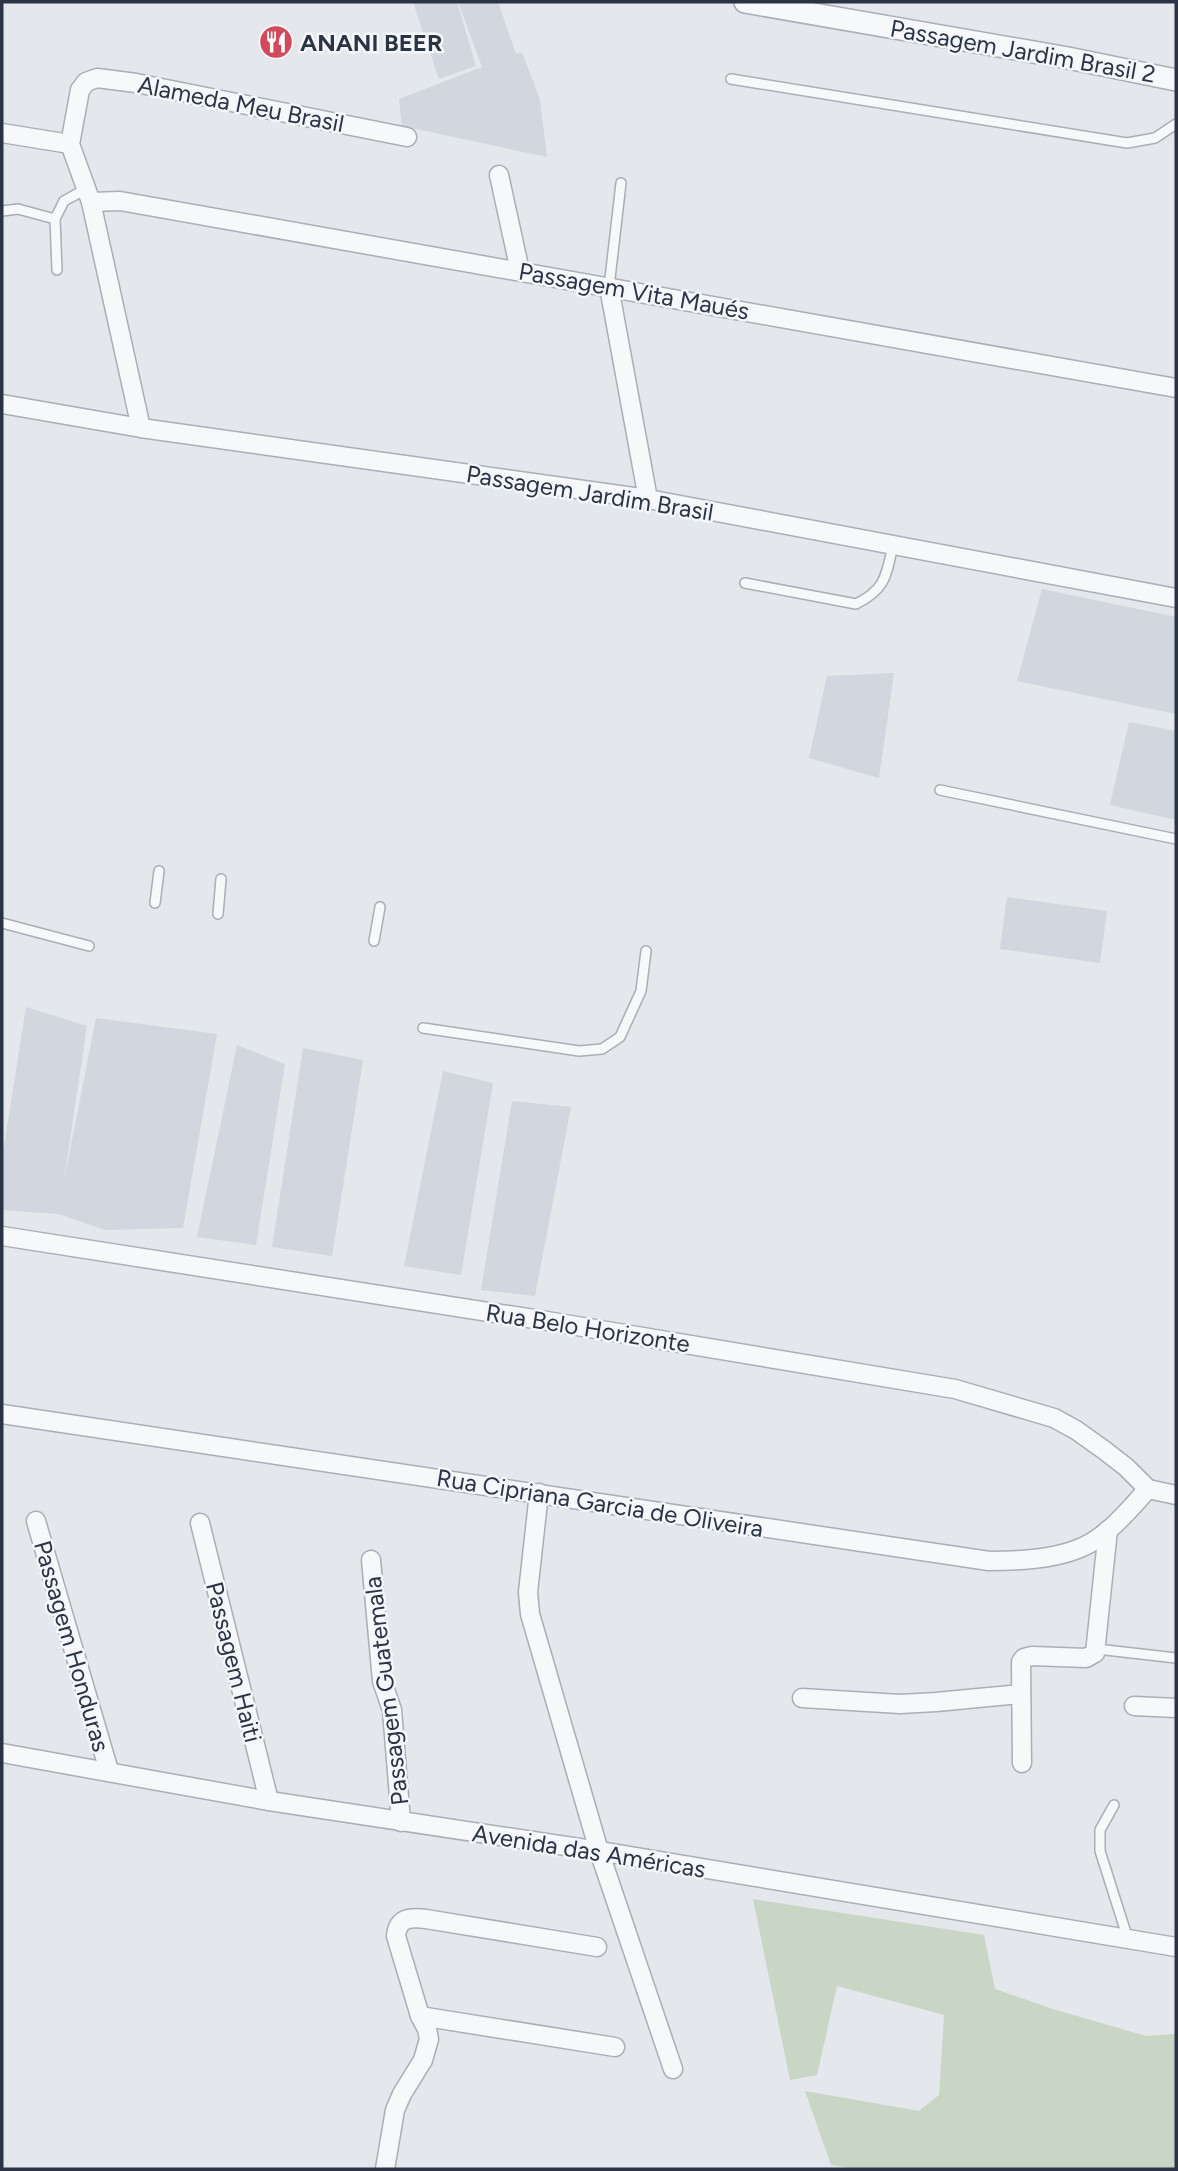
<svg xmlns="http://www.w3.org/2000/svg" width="1178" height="2171" font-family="Figtree,sans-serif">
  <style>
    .built { fill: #d2d6de }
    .green { fill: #c9d6c5 }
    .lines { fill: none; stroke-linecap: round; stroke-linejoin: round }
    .service-casing { stroke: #a9aeb7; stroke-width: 12 }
    .minor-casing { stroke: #a9aeb7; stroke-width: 21 }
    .tertiary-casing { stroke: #a9aeb7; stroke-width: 24 }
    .service { stroke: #f7f8fa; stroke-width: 9 }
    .minor { stroke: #f7f8fa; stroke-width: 18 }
    .tertiary { stroke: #f7f8fa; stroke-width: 21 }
    .labels { text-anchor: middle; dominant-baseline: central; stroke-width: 5; stroke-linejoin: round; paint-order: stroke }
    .poi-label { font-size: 24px; font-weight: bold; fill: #2b3445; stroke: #f4f6f9; text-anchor: start }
    .street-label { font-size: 24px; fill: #2b3445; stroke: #f4f6f9 }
  </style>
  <rect width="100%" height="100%" fill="#e4e7ec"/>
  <!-- built -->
  <g class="built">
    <polygon points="413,2 457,2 476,66 439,79"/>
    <polygon points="458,2 498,2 516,54 522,52 540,100 547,157 402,126 399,99 482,67"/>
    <polygon points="1042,589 1176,617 1176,714 1017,681"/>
    <polygon points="894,673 879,778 809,758 827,676"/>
    <polygon points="1129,722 1176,731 1176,820 1110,805"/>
    <polygon points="1007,897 1107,911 1100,963 1000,949"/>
    <polygon points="26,1007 87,1026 63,1186 96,1018 217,1034 183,1228 105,1230 58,1214 2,1210 2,1159"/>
    <polygon points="237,1045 285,1064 256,1245 197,1237"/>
    <polygon points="303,1048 363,1060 332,1256 272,1247"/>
    <polygon points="443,1071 493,1083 461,1275 404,1266"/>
    <polygon points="512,1101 571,1107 535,1296 481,1290"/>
  </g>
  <!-- green -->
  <polygon class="green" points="753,1899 984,1935 995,1989 1053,2009 1146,2036 1176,2034 1176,2169 858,2169 831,2165 805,2091 919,2111 939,2095 944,2015 837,1986 817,2075 790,2080"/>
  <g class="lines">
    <!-- service casing -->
    <g class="service-casing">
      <g id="service">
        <polyline points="731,79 1127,143 1155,138 1176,124"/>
        <polyline points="2,211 18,209 55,219"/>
        <polyline points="57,270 55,219 64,201 86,189"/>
        <polyline points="609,287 621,183"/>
        <path d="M745 583 856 604C886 589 886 576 893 545"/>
        <polyline points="940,790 1176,839"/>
        <polyline points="155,903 159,871"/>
        <polyline points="218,914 221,879"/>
        <polyline points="2,923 89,946"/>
        <polyline points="374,941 380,907"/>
        <polyline points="423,1028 579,1051 602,1049 620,1037 641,991 646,951"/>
        <polyline points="1097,1649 1176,1658"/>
        <polyline points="1114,1805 1100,1830 1100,1851 1128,1939"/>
      </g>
    </g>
    <!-- minor casing -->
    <g class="minor-casing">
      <g id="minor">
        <polyline points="2,133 70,144"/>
        <polyline points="499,175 520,271"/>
        <polyline points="91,202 120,201 1176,388"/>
        <polyline points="609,287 648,499"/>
        <polyline points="2,404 141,428 648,499 1176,598"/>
        <polyline points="141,428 91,202 70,144 80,90 86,82 97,78 136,83 407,137"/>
        <polyline points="2,1236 553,1322 955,1389 1054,1418 1076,1430 1104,1450 1126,1467 1148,1489"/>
        <path d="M2 1414 989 1561C1024 1561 1072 1559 1101 1536 1119 1523 1133 1505 1148 1489"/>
        <polyline points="1148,1489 1176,1495"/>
        <polyline points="539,1493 528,1592 530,1614 599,1851 673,2069"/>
        <polyline points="36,1521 109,1771"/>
        <polyline points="200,1523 269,1801"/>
        <polyline points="371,1560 382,1681 392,1710 401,1822"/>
        <polyline points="802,1698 900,1704 936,1702 1020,1694"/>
        <polyline points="1134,1706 1176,1708"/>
        <polyline points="2,1753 269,1801 599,1851 1176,1947"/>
        <polyline points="1022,1763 1021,1662 1024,1658 1032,1656 1086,1658 1095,1653 1108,1530"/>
        <polyline points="420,2016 615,2047"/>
        <path d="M385 2169 395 2110 402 2094 423 2060 429 2039 427 2029 420 2016 396 1936C398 1917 411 1917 426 1919L597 1947"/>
      </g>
    </g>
    <!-- tertiary casing -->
    <g class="tertiary-casing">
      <polyline id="tertiary" points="745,2 1068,58 1176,80"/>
    </g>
    <!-- service -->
    <use href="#service" class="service"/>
    <!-- minor -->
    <use href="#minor" class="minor"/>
    <!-- tertiary -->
    <use href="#tertiary" class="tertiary"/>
  </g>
  <!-- icons -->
  <defs>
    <g id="restaurant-disc" transform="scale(1.75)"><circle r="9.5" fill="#d1495b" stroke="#f4f6f9"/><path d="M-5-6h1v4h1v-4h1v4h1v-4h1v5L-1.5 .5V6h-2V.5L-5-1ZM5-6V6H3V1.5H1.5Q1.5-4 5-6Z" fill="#fff"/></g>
  </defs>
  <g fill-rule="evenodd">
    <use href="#restaurant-disc" x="276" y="42"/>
  </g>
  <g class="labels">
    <!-- poi labels -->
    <g class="poi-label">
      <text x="300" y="42">ANANI BEER</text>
    </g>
    <!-- street labels -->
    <g class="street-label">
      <text transform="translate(1023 51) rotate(10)">Passagem Jardim Brasil 2</text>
      <text transform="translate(241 104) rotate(11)">Alameda Meu Brasil</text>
      <text transform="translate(634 291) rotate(10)">Passagem Vita Maués</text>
      <text transform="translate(590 493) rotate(9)">Passagem Jardim Brasil</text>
      <text transform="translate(588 1328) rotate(9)">Rua Belo Horizonte</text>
      <text transform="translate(600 1503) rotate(9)">Rua Cipriana Garcia de Oliveira</text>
      <text transform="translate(72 1646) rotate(74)">Passagem Honduras</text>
      <text transform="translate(234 1662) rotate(76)">Passagem Haiti</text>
      <text transform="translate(386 1691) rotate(-97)">Passagem Guatemala</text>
      <text transform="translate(589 1851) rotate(9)">Avenida das Américas</text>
    </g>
  </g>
  <!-- border -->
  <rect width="1178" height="2171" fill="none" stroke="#2b3445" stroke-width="7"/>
</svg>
